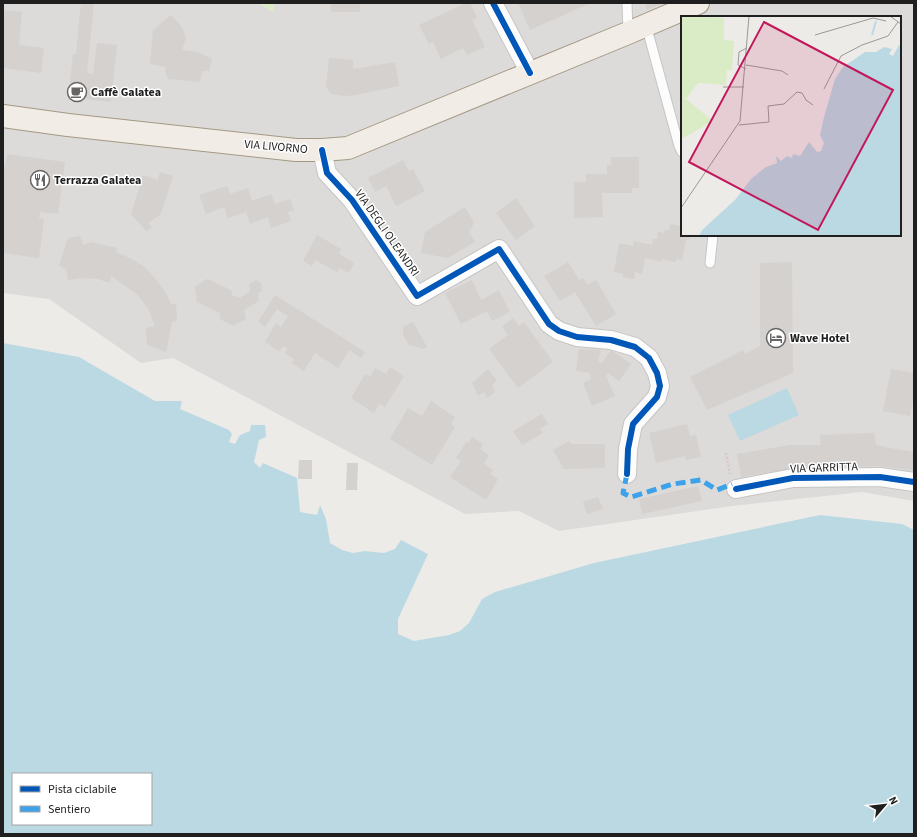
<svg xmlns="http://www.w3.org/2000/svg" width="917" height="837" font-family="'Source Sans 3',sans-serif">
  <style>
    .residential { fill: #dcdbd9; fill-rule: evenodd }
    .grass { fill: #daecc6 }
    .water { fill: #bad9e2; fill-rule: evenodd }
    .building { fill: #d4d1cf }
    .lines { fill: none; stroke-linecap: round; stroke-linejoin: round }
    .lane-casing { stroke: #c6c5c4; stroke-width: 11 }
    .street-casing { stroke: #c6c5c4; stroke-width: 20 }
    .primary-casing { stroke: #a49984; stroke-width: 24 }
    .path { stroke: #d8c9c6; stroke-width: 2.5; stroke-dasharray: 2 2; stroke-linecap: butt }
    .lane { stroke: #fcfcfc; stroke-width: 9 }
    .street { stroke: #fcfcfc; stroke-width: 18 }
    .primary { stroke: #f1ece5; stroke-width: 22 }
    .quiet { stroke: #3da2ea; stroke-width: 5; stroke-dasharray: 10 5; stroke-linecap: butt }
    .cycleway-casing { stroke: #fff; stroke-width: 8 }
    .cycleway { stroke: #0057b8; stroke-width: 6 }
    .labels { text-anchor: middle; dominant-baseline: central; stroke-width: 3; stroke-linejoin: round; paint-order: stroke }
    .poi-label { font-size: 12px; font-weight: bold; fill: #1f1f1f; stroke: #fff; text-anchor: start }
    .street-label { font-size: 12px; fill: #1f1f1f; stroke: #fff }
    .inset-river { fill: none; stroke: #bad9e2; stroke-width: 2 }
    .inset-road { fill: none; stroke: #9b9998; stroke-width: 1 }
    .view { fill: #c2185b; fill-opacity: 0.15; stroke: #c2185b; stroke-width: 2 }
    .inset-edge { fill: none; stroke: #1f1f1f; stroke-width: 2 }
  </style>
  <rect width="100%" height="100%" fill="#edebe8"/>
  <!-- residential -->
  <path class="residential" d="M3 3H259L272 11 274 3H914V501L862 492 732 506 559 531 519 511 465 514 173 358 141 363 49 299 3 293ZM682 17H900V235H682Z"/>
  <!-- grass -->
  <polygon class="grass" points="259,3 274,3 273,12"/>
  <!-- water -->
  <g class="water">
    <path d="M3 343 79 357 155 401H182L180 409 229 430 232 434 229 442 235 444 240 435 250 431 251 425H265L266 437 259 440 254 462 260 468 263 463 297 478 300 512 317 515 320 505 326 519 330 543 342 550 353 553 365 551 384 553 395 549 401 540 428 554 398 619V634L414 641 449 635 460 631 469 623 482 599 495 592 594 563 820 515 902 524 914 530V834H3ZM13 774H151V824H13Z"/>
    <polygon points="787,388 799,415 740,441 728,415"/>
  </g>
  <!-- building -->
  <g class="building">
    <polygon points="81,3 94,3 87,73 93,74 97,43 117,45 111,102 84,99 83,102 68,100 73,54 76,54"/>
    <rect x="331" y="3" width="29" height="9"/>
    <polygon points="466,3 470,3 477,18 472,20 485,47 467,55 463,48 441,59 433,42 429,44 419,25"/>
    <polygon points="518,3 588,3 588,4 530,30"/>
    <polygon points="645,3 663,3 647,10"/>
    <polygon points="3,10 22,12 19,45 44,48 41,73 3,68"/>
    <polygon points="171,15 182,27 186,38 182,50 198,52 212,59 209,71 202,71 200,82 168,79 165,71 166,67 150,64 153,30"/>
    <polygon points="329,58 353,60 353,69 395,62 399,86 356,95 345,96 331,94 326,86"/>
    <polygon points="7,154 65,162 58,214 40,212 39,218 44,219 39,258 3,253 3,166 5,167"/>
    <polygon points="611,157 639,157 639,188 632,188 632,193 602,193 603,217 574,218 574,182 586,182 586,174 607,174 607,165 611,165"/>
    <polygon points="403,160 409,171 413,169 425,191 396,206 386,186 375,192 368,178"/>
    <polygon points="160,172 173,176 161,214 148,223 152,228 146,231 131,214 143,175 158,180"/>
    <polygon points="227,186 230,194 248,188 252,201 271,194 275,204 290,199 294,210 288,212 291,221 271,228 268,217 250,224 246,212 228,218 224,207 206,214 199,195"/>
    <polygon points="516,198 535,226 516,240 496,213"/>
    <polygon points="465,207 474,223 469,232 475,242 448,258 421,253 425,232"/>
    <polygon points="670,224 681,226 680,230 682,230 682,235 690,235 689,240 686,240 682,260 676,259 676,262 662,259 662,262 645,258 642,274 635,272 634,279 623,277 623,274 614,272 619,243 633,246 634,241 652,245 653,239 657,239 658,232 664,233 665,230 669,230"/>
    <polygon points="317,235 341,249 339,254 354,263 349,273 339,268 337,272 315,260 312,266 303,261"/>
    <polygon points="80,236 83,245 91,242 117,248 116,252 132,259 146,268 157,281 166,293 171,304 176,304 177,320 172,322 166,352 147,345 146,328 155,326 148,308 138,295 124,285 111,276 110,283 98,279 84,278 68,280 66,269 59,266 68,238"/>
    <polygon points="568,262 579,280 583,278 587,285 596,280 616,314 596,326 575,292 560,301 544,276"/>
    <polygon points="792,262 793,373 707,410 690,377 743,350 745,354 760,346 760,263"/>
    <polygon points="207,279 231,290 232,295 240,298 250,291 249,284 256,280 261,283 262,291 258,293 259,301 244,310 246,319 233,326 220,319 220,313 197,302 195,287"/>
    <polygon points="472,280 481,300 499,290 510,312 492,321 487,311 461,324 445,293"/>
    <polygon points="275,295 365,352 361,358 349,350 338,368 315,353 304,371 292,363 294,359 285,353 288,349 283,346 279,351 265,342 276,323 281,327 288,316 277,309 265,327 258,322"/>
    <polygon points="513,318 519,326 524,322 553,362 518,388 489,349 508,335 502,327"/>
    <polygon points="413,322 427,347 424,349 409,345 403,335 403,327"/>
    <polygon points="579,349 601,350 598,361 602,363 611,350 631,364 619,381 608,373 606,376 615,396 592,406 583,383 591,379 589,373 576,371"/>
    <polygon points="390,367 404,376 385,407 379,404 374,413 351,398 365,374 370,377 375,368 386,374"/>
    <polygon points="488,369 497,381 492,385 495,392 487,398 484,392 478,396 472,383"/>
    <polygon points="891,369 914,373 914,393 910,416 883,411"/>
    <polygon points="431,401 455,417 451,424 455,427 432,465 390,439 408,408 422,416"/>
    <polygon points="542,414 548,424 540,429 543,433 522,445 513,431"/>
    <polygon points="687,424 690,436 696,435 701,457 686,460 685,456 656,463 649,433"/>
    <polygon points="874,433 876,445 890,448 914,452 914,470 879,466 793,469 770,472 741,477 737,454 790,445 821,445 820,435"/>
    <polygon points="472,437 483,444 480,449 489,455 484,464 493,470 490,474 498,479 486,500 450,477 461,461 456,458 466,442 469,443"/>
    <polygon points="569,441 571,444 605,444 605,468 564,469 553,450"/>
    <polygon points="299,460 312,460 312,479 298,479"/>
    <polygon points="347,463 358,463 357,490 346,490"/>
    <polygon points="698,486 702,501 642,514 639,499"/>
    <polygon points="598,497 603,509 587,514 583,502"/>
  </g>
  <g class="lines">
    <!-- lane casing -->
    <g class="lane-casing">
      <g id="lane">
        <polyline points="627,3 628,33"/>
        <polyline points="646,25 679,146 682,152"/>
        <polyline points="710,263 713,235"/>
      </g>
    </g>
    <!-- street casing -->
    <g class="street-casing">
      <g id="street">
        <polyline points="493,3 530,73"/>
        <polyline points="322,150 327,173 352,200 417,296 499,249 549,324 559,331 577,337 611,340 635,347 649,358 657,373 660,386 657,397 633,424 628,449 627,474"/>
        <polyline points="736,489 793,478 880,477 914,482"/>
      </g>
    </g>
    <!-- primary casing -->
    <g class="primary-casing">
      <polyline id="primary" points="3,116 68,125 296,150 322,150 348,148 628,33 698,3"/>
    </g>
    <!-- path -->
    <polyline class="path" points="726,453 730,474"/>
    <!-- lane -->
    <use href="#lane" class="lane"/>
    <!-- street -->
    <use href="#street" class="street"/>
    <!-- primary -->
    <use href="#primary" class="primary"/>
    <!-- quiet -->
    <polyline class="quiet" points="627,474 623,493 631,497 673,484 701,480 717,490 732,484"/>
    <!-- cycleway casing -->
    <g class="cycleway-casing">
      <g id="cycleway">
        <polyline points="493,3 530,73"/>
        <polyline points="322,150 327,173 352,200 417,296 499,249 549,324 559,331 577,337 611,340 635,347 649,358 657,373 660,386 657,397 633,424 628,449 627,474"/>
        <polyline points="736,489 793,478 880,477 914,482"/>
      </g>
    </g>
    <!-- cycleway -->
    <use href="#cycleway" class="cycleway"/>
  </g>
  <!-- icons -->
  <defs>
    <g id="cafe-ring" transform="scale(1)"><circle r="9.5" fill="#fff" stroke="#676665" stroke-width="1.5"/><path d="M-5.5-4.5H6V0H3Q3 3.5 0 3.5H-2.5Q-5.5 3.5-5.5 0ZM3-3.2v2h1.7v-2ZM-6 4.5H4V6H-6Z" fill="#676665"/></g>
    <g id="restaurant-ring" transform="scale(1)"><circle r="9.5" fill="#fff" stroke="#676665" stroke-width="1.5"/><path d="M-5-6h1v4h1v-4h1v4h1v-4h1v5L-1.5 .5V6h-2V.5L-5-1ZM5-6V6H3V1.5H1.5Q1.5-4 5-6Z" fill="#676665"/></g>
    <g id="hotel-ring" transform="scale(1)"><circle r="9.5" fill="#fff" stroke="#676665" stroke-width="1.5"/><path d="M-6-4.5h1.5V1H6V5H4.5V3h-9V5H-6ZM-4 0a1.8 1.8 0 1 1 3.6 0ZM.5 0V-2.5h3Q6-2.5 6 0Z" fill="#676665"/></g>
  </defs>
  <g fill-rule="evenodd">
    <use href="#cafe-ring" x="77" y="92"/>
    <use href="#restaurant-ring" x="40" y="180"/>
    <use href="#hotel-ring" x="776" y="338"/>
  </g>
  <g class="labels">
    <!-- poi labels -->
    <g class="poi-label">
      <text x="91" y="92">Caffè Galatea</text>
      <text x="54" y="180">Terrazza Galatea</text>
      <text x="790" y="338">Wave Hotel</text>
    </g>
    <!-- street labels -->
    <g class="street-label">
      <text transform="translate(276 147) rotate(5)">VIA LIVORNO</text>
      <text transform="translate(387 233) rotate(55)">VIA DEGLI OLEANDRI</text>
      <text transform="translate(824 468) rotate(-2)">VIA GARRITTA</text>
    </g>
  </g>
  <!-- overview -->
  <g transform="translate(681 16)">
    <rect width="220" height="220" fill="#edebe8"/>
    <path d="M0 0 43 2V24L53 25 51 54H46L45 69 17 67 5 83 32 105 2 122 0 121Z" fill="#daecc6"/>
    <path d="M218 29 220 30V220H18L21 214 54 184 70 163 85 151 96 147 95 140 100 145 106 140 111 142 112 138 119 140 128 126 136 136 140 135 143 127 139 119 143 101 154 63 162 51 184 36H195L203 31 211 33 208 38 212 40Z" fill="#bad9e2"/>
    <path class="inset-river" d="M191 19 195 5"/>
    <path class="inset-road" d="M209 0 220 8M134 19 192 2 205 5M65 49 101 55 107 59M65 53 57 49 58 36 66 32M42 71H63M143 73 160 40 181 29 207 20 217 6M58 109 88 106 87 90 103 88 116 76 121 77 125 84 132 89M0 192 59 105 68 0"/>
    <path class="view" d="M83 6 212 74 137 214 8 146Z"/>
    <rect width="220" height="220" class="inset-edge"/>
  </g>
  <!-- border -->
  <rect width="917" height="837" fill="none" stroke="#1f1f1f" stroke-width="8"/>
  <!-- legend -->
  <rect x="12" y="773" width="140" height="52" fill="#ffffff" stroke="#a5a5a5"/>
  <rect x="20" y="786" width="20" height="6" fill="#0057b8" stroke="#a5a5a5"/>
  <text x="48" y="793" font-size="12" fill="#1f1f1f">Pista ciclabile</text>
  <rect x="20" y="806" width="20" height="6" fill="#3da2ea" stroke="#a5a5a5"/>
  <text x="48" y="813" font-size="12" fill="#1f1f1f">Sentiero</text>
  <!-- north arrow -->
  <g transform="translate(885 805) rotate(62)" stroke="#ffffff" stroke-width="3" paint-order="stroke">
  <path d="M0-3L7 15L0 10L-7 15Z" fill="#1f1f1f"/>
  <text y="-6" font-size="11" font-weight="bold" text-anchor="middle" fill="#1f1f1f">N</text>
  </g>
</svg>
